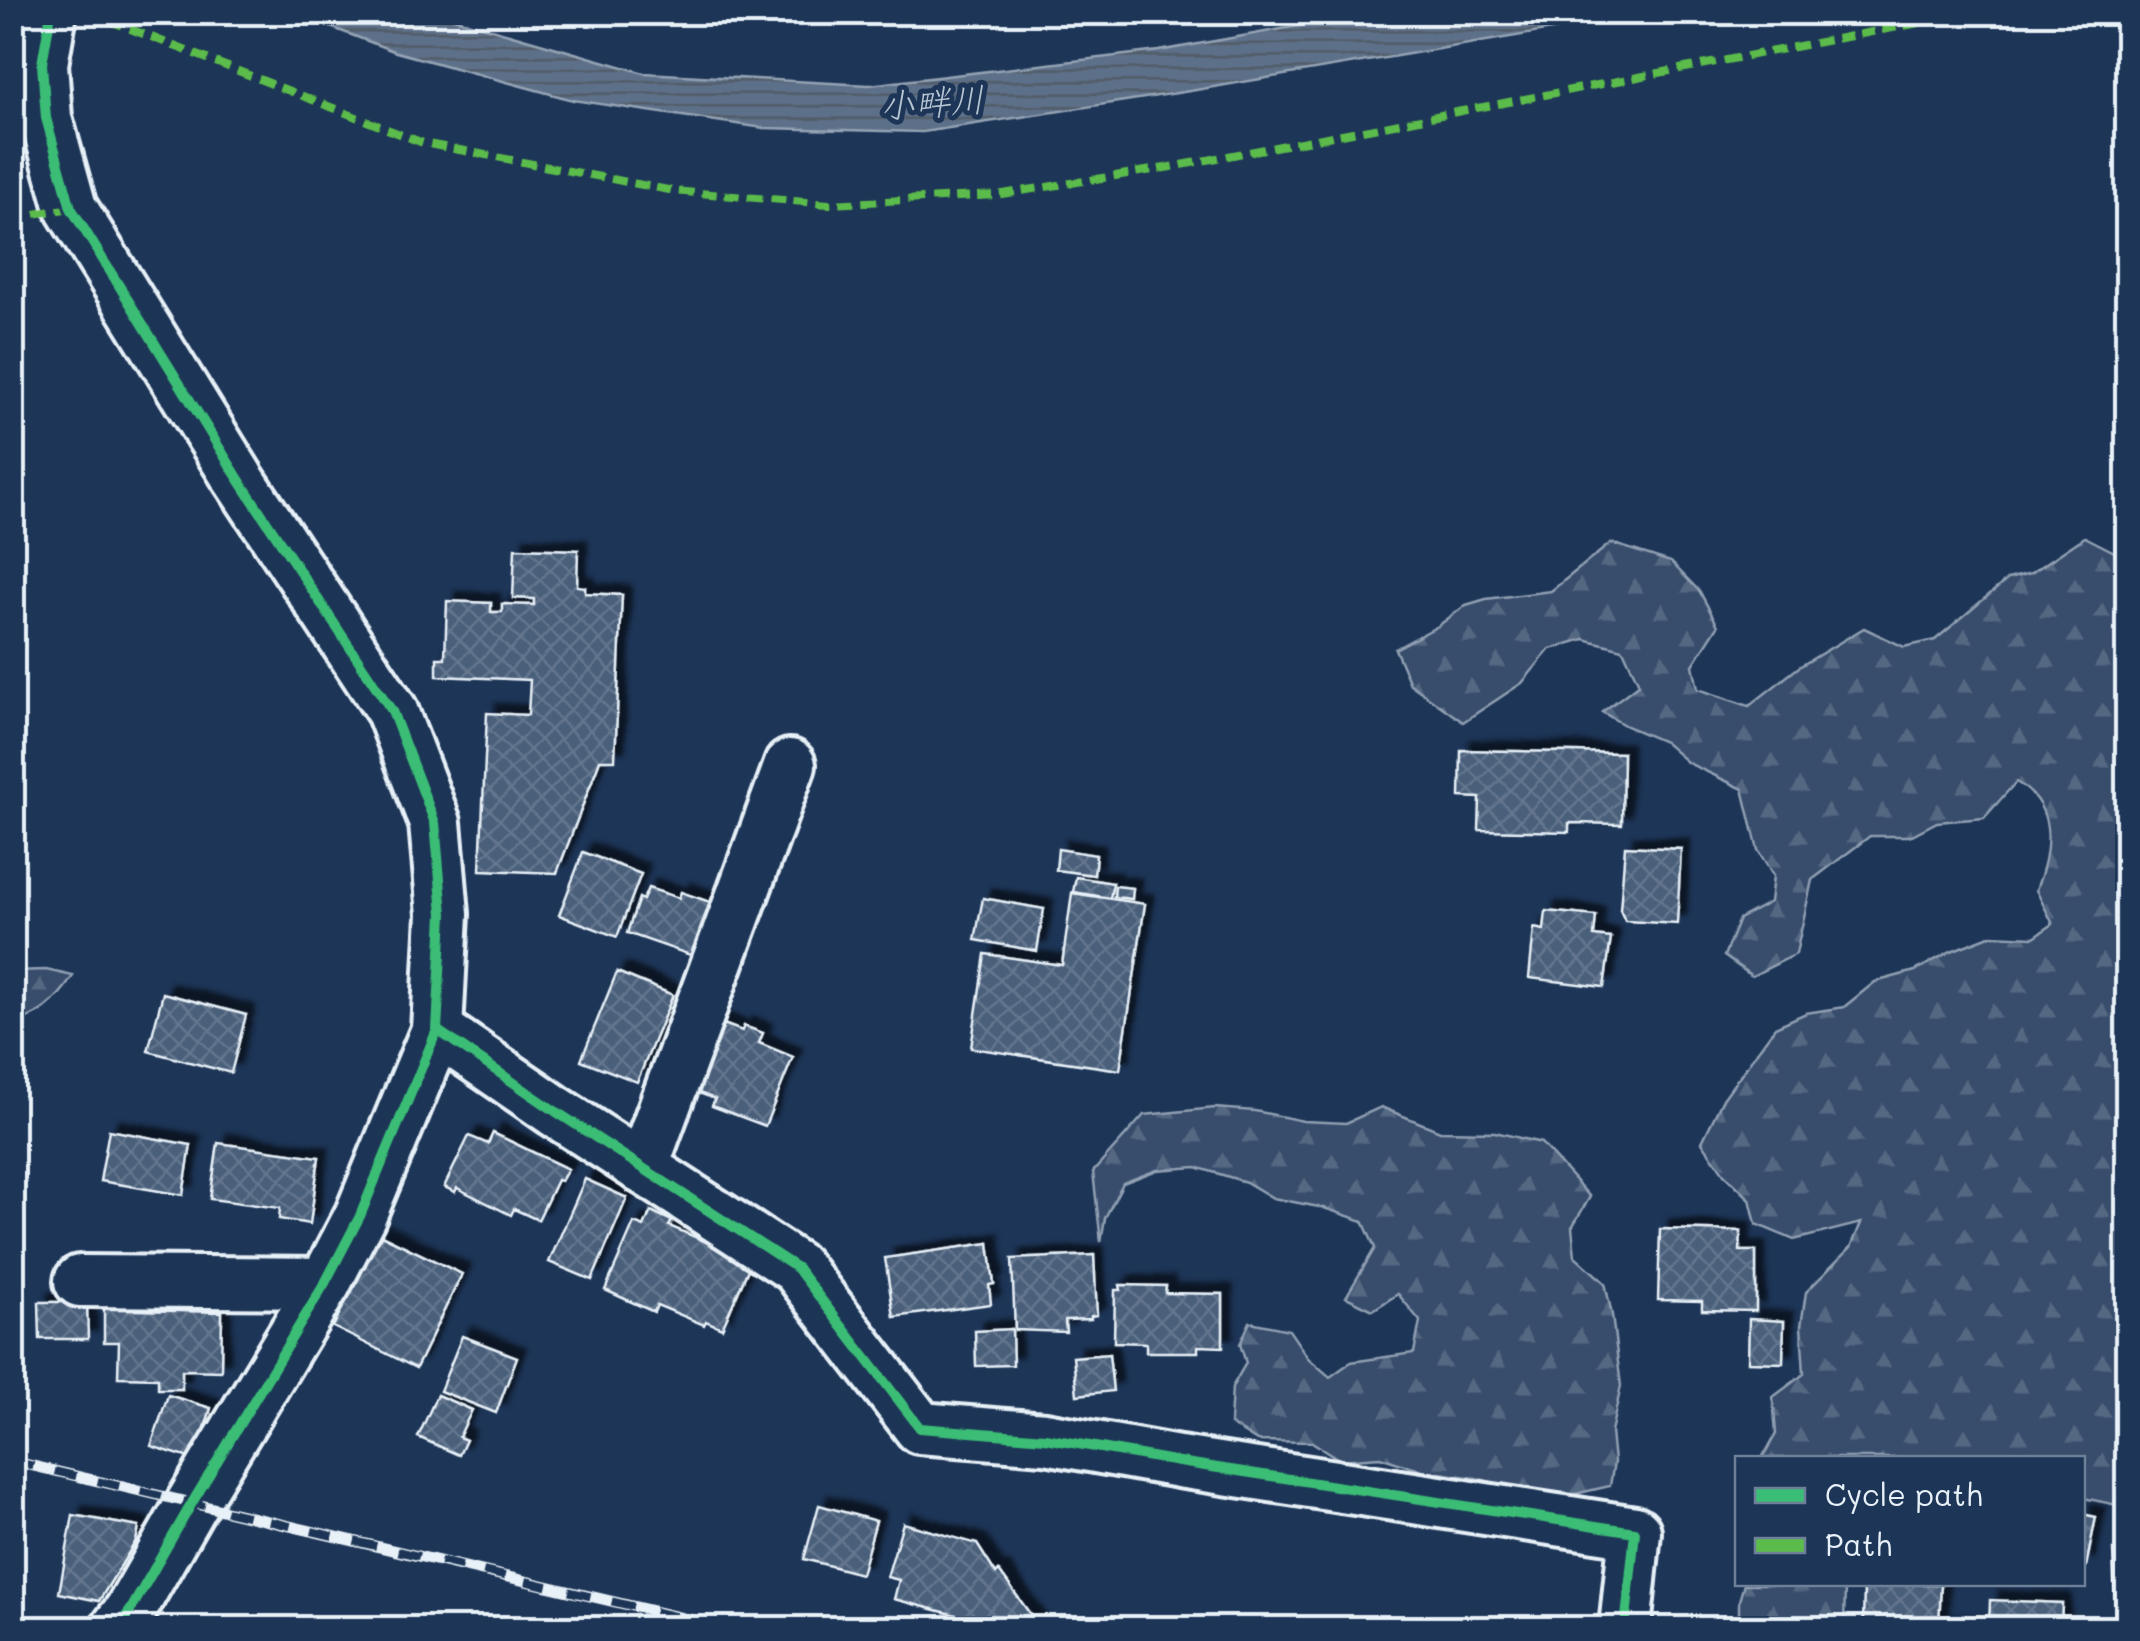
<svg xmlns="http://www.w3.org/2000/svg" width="2140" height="1641" font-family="Mali,'Klee One',sans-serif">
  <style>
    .forest { fill: url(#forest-firs); stroke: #909fb2; stroke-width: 2.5 }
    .water { fill: url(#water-rules); stroke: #95a4b5; stroke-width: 2.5 }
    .building { fill: url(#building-cross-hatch); stroke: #e8f1f8; stroke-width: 2.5; filter: url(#shadow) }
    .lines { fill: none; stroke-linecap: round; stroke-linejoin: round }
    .minor-casing { stroke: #e8f1f8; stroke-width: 58 }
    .minor { stroke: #1d3557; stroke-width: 50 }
    .rail-casing { stroke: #e8f1f8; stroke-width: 11 }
    .rail { stroke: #1d3557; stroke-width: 8; stroke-dasharray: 22; stroke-linecap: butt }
    .quiet { stroke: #5cbc4b; stroke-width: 8; stroke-dasharray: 15 8; stroke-linecap: butt }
    .cycleway-casing { stroke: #1d3557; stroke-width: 16 }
    .cycleway { stroke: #3abd76; stroke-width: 10 }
    .labels { text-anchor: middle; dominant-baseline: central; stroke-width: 10; stroke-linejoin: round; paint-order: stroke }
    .water-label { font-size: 35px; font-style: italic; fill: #b7c4d1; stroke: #1d3557 }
  </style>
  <defs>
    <pattern id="forest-firs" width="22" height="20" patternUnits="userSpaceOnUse" patternTransform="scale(2.5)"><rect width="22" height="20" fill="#374d6c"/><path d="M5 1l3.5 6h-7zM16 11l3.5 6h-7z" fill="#546782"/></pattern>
    <pattern id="water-rules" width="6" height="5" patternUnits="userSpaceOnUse" patternTransform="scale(2.5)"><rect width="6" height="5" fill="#5d7089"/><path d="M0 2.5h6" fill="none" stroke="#505a66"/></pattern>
    <pattern id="building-cross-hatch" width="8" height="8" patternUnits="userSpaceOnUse" patternTransform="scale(2.5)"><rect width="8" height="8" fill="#495e7a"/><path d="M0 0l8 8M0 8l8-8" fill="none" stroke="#63768e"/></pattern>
    <filter id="shadow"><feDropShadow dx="9" dy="-9" stdDeviation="2.5" flood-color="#0009"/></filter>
  </defs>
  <rect width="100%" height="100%" fill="#1d3557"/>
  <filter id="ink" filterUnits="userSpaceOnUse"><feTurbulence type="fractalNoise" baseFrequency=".01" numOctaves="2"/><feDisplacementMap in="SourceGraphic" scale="20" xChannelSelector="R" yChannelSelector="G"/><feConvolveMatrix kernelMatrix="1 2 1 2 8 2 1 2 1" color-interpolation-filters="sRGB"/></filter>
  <g filter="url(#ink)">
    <!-- forest -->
    <g class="forest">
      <path d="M2085 537 2128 559 2127 628 2120 648 2128 653 2127 1507 2083 1498 2082 1458H1762L1776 1434 1773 1397 1804 1374 1801 1326 1806 1292 1851 1247 1861 1223 1794 1240 1756 1224 1750 1199 1724 1174 1702 1142 1723 1099 1775 1027 1806 1013 1844 1007 1875 982 1915 971 1951 951 1992 935 2034 937 2053 924 2036 890C2051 851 2058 806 2016 782L1984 818 1937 822 1910 836H1870L1812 880 1796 954 1752 976 1724 956 1739 919 1770 902 1773 876 1758 850 1743 789 1688 763 1664 742 1626 726 1602 712 1639 684 1623 649 1584 639 1550 649 1522 683 1463 722 1410 684 1395 649 1438 626 1466 605 1486 599 1551 591 1611 543 1671 562 1700 592 1718 626 1693 665 1698 689 1749 706 1799 667 1864 628 1904 647 1935 640 2008 579 2031 573Z"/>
      <path d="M46 970 73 976C59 998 40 1018 13 1022V971Z"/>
      <polygon points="1381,1107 1440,1131 1495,1132 1541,1143 1590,1197 1572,1227 1575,1256 1605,1283 1612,1315 1621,1386 1611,1432 1614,1462 1610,1486 1575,1494 1533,1493 1476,1478 1423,1471 1380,1457 1340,1460 1312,1442 1257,1441 1230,1424 1232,1387 1246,1363 1240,1344 1250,1322 1289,1330 1308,1358 1330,1377 1351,1362 1414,1353 1420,1321 1398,1294 1373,1310 1346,1297 1375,1248 1363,1221 1324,1208 1273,1198 1246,1182 1196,1167 1157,1170 1123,1183 1105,1218 1101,1242 1093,1172 1144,1115 1215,1108 1255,1111 1303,1121 1346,1123"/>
      <polygon points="1744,1584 1845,1584 1844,1627 1739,1628 1739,1601"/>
    </g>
    <!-- water -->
    <polygon class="water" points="294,13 436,13 644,73 869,85 1159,51 1371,13 1652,13 1190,91 923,132 764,128 573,100 396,52"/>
    <!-- building -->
    <g class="building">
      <polygon points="515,548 578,550 577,586 585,587 585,593 622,595 615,760 600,760 557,873 480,870 487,713 528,715 530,680 437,676 437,658 445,658 447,601 491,603 491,612 502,612 502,604 534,605 534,599 513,598"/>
      <polygon points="1461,750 1623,753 1622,824 1569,823 1569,832 1479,830 1480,798 1460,797"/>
      <polygon points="1625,846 1681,849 1677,924 1625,921 1620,910"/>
      <polygon points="1058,849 1096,855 1094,875 1056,870"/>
      <polygon points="583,852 641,874 617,937 559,915"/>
      <polygon points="1076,877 1113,883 1110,898 1073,892"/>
      <polygon points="1115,886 1133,888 1132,899 1114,897"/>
      <polygon points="648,888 679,898 681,892 710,902 693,956 627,933 639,898 643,900"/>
      <polygon points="1072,893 1145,904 1120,1070 971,1048 985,954 1062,965"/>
      <polygon points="983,898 1044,909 1037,951 975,940"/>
      <polygon points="1546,911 1596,916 1594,936 1611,938 1604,987 1529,978 1534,928 1544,930"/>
      <polygon points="617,972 673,995 637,1082 581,1060"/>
      <polygon points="163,993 246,1015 231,1073 148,1051"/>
      <polygon points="710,1019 742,1031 744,1026 763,1033 759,1043 793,1057 765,1126 712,1106 715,1099 683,1087"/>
      <polygon points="109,1130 191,1145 183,1195 100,1181"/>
      <polygon points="493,1133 568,1169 561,1181 557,1180 538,1220 514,1209 511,1215 457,1188 455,1192 444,1187 469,1136 488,1144"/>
      <polygon points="218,1143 319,1157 310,1224 279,1219 280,1208 210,1199"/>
      <polygon points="585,1179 627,1198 592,1280 549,1262"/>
      <polygon points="651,1211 672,1221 669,1226 737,1255 736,1260 750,1265 722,1328 706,1321 704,1325 657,1305 654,1312 605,1290 634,1223 644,1227"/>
      <polygon points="1660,1229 1741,1231 1740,1251 1756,1251 1756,1311 1702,1310 1702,1301 1658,1300"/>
      <polygon points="379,1234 462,1274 416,1368 333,1327"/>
      <polygon points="989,1243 994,1284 989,1285 991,1304 894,1317 885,1258"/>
      <polygon points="1094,1255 1097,1315 1091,1316 1091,1319 1065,1320 1066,1332 1015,1330 1012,1259"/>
      <polygon points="1120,1285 1166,1286 1165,1293 1223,1294 1223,1347 1198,1346 1198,1352 1146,1352 1146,1343 1114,1342 1115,1290 1121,1290"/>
      <polygon points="104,1301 135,1302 135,1310 222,1312 221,1371 182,1370 182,1389 158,1389 158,1378 118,1377 119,1342 104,1342"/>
      <polygon points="39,1302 87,1302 88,1339 40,1339"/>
      <polygon points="1749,1319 1784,1321 1783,1363 1748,1362"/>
      <polygon points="1012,1329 1013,1365 976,1366 975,1331"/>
      <polygon points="462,1336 517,1357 496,1413 440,1391"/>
      <polygon points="1109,1354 1113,1391 1077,1395 1073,1357"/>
      <polygon points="168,1395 211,1408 195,1460 151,1446"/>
      <polygon points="437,1395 472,1410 459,1437 466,1440 459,1455 418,1437"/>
      <polygon points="819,1505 876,1521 861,1574 804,1559"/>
      <polygon points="2082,1514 2096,1517 2086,1567 2082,1566"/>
      <polygon points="73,1515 139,1527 136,1541 99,1601 59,1593"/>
      <polygon points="903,1523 977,1544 996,1574 999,1571 1038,1625 1034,1628 1005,1628 894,1599 899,1580 887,1577"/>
      <polygon points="2113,1550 2128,1550 2128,1628 2116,1628"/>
      <polygon points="1864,1584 1941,1584 1939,1625 1989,1627 1990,1600 2062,1603 2061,1627 2071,1628 1863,1628"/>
    </g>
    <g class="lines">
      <!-- minor casing -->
      <g class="minor-casing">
        <g id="minor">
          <polyline points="51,12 42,64 46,118 71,208 238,478 392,711 435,823 443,914 437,1030 360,1216 325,1283 192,1503 130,1611 117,1628"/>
          <polyline points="437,1030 555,1111 797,1268 920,1428 1045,1438 1179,1462 1635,1532 1625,1628"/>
          <polyline points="642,1168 790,765"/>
          <polyline points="80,1281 325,1283"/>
        </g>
      </g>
      <!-- minor -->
      <use href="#minor" class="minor"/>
      <!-- rail casing -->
      <g class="rail-casing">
        <polyline id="rail" points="12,1461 726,1628"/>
      </g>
      <!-- rail -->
      <use href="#rail" class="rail"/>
      <!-- quiet -->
      <g class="quiet">
        <polyline points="87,12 423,143 674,191 829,204 996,195 1171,167 1976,12"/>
        <polyline points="12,213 28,215 71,208"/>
      </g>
      <!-- cycleway casing -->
      <g class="cycleway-casing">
        <g id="cycleway">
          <polyline points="51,12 42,64 46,118 71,208 238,478 392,711 435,823 443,914 437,1030 360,1216 325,1283 192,1503 130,1611 117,1628"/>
          <polyline points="437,1030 555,1111 797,1268 920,1428 1045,1438 1179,1462 1635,1532 1625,1628"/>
        </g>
      </g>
      <!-- cycleway -->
      <use href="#cycleway" class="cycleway"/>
    </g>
  </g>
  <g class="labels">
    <!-- water labels -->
    <g class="water-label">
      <text transform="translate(932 101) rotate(-4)">小畔川</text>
    </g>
  </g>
  <!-- margin -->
  <rect width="2140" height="1641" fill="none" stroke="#1d3557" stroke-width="50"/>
  <rect x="25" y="25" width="2090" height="1591" fill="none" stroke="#e8f1f8" stroke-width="4" filter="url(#ink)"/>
  <!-- legend -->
  <rect x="1735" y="1456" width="350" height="130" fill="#1d3557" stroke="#6e8097" stroke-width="2.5"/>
  <rect x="1755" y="1488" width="50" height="15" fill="#3abd76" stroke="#6e8097" stroke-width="2.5"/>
  <text x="1825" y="1506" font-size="30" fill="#e8f1f8">Cycle path</text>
  <rect x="1755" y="1538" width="50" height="15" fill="#5cbc4b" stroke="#6e8097" stroke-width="2.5"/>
  <text x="1825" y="1556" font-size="30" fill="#e8f1f8">Path</text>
</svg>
